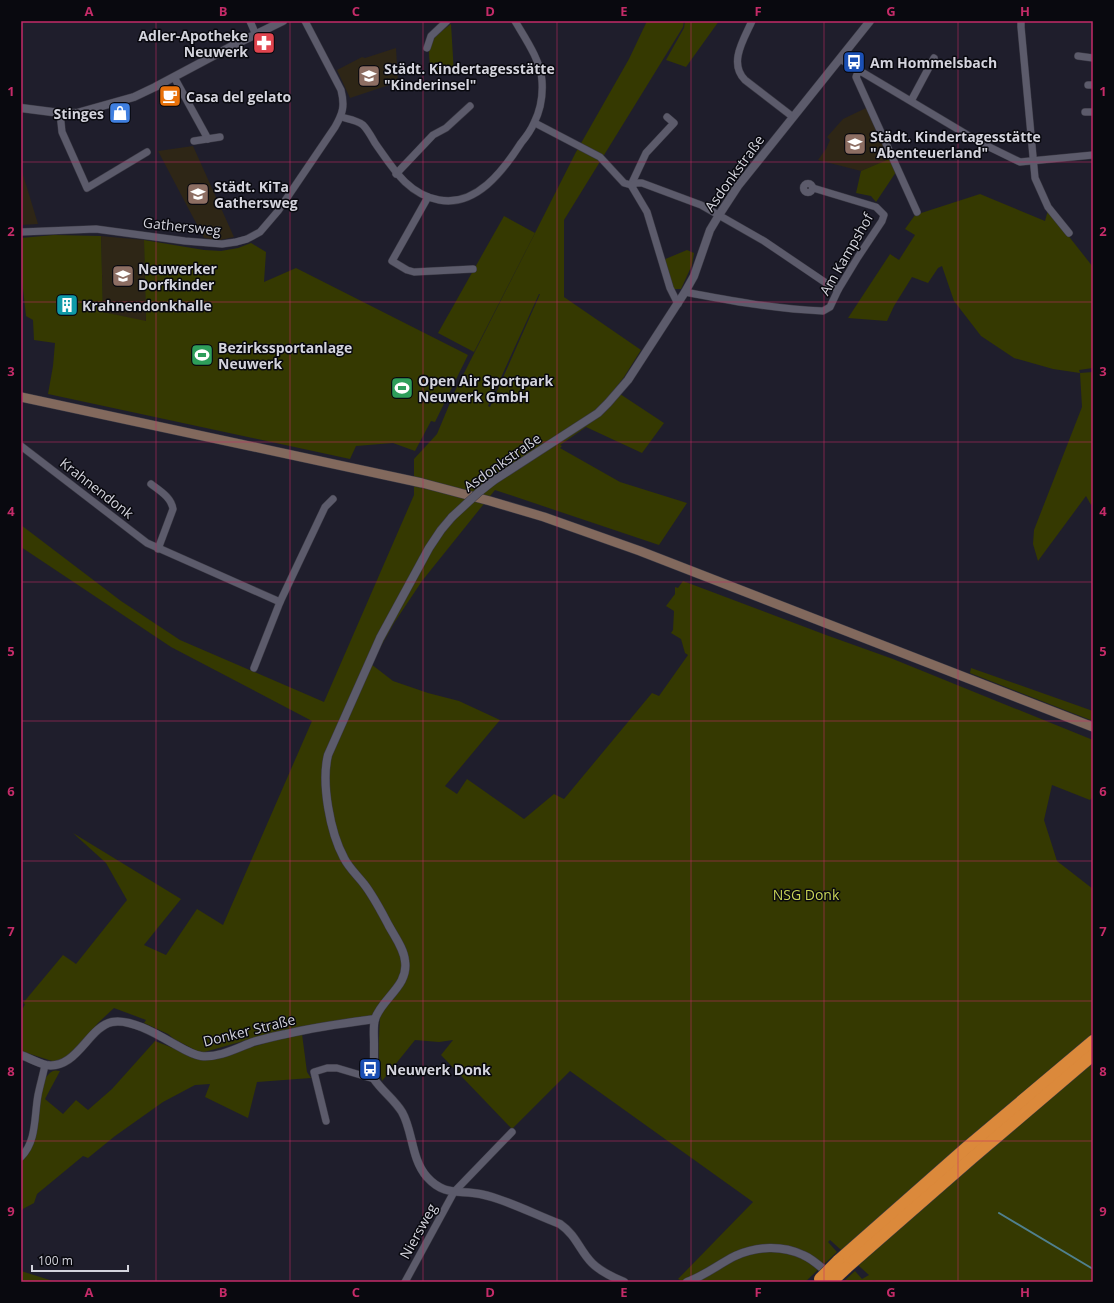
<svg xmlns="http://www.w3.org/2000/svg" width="1114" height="1303" font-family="'Open Sans',sans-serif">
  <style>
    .education { fill: #2e2616 }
    .green { fill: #353901; fill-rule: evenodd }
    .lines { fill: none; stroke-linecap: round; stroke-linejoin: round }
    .stream { stroke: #50808f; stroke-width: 2 }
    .minor-casing { stroke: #3a3944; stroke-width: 8 }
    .tertiary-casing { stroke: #3a3944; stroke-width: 9 }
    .secondary-casing { stroke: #3a3944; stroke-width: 10 }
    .motorway-casing { stroke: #3a3944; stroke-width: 13 }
    .minor { stroke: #5c5b6b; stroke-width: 7 }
    .tertiary { stroke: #5c5b6b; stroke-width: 8 }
    .secondary { stroke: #82695d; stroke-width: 9 }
    .motorway { stroke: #db893b; stroke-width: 12 }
    .tertiary-bridge-casing { stroke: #3a3944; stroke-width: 9; stroke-linecap: butt }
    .motorway-bridge-casing { stroke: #3a3944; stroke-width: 13; stroke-linecap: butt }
    .tertiary-bridge { stroke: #5c5b6b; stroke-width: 8 }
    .motorway-bridge { stroke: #db893b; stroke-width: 12 }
    .grid { fill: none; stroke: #c42b68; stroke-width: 1; stroke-opacity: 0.55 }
    .labels { text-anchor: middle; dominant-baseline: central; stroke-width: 3; stroke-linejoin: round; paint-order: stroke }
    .poi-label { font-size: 14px; font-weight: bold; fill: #d4d4dd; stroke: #09090f; text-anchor: start }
    .street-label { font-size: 14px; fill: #d4d4dd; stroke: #09090f }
    .park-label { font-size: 14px; fill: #c8d357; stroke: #09090f }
    .neatline { fill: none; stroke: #c42b68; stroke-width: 1.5 }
    .grid-label { font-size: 13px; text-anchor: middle; font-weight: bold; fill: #c42b68 }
  </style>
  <rect width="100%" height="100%" fill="#1f1e2c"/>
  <!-- education -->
  <g class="education">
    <polygon points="396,48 398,82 350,98 337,70 362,57 365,58"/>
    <polygon points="866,108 889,159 861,171 818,160 826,149 830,140 827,137 843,119"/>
    <polygon points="193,146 234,237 220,240 204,238 158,151"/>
    <polygon points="21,168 38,224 21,225"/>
    <polygon points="101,236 144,240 146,322 103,312"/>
  </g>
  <!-- green -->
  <g class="green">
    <path d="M647 21H684L683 27 564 220V297L641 350 624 377 614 390 664 423 642 453 586 427 560 445 562 446 560 448 620 482 687 503 659 545 495 490 422 581 394 623 371 664 393 681 428 693 459 701 500 720 445 786 457 794 467 779 524 819 554 794 564 799 652 693 659 696 688 655 685 653 681 639 671 633 673 630 674 611 666 606 675 594V587L678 588 683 581 826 635 893 659 1093 740V799L1092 798 1090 800 1052 785 1044 820 1057 861 1093 889V1282H877L874 1280 871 1282H843L855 1271 862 1279 869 1275 830 1240 828 1242 837 1252 805 1282H684L678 1279 753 1202 570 1071 512 1129 441 1055 453 1040 439 1042 415 1040 382 1081C377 1060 379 1037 380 1016L258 1037 201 1053 174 1039 168 1034 144 1023 146 1020 114 1008 98 1023 70 1056 55 1062 21 1051V1012L25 1004 23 1003 63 955 76 964 127 900 106 863 73 833 181 899 144 945 166 955 197 909 223 925 312 721 171 647 21 547V525L121 601 180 640 324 702 414 495V459L437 434 455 391 576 152 629 59ZM539 294H540L490 407 488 406Z"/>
    <polygon points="685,21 719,21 686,67 666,60 684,28"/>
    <path d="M451 24 454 74 446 73 431 74C428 42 425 44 451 24Z"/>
    <polygon points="889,159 896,172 876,202 871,196 856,193 861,171"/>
    <polygon points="980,194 1045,221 1048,210 1093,267 1093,368 1079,370 1080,373 1093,372 1093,502 1091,505 1086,496 1038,561 1033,544 1034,530 1082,407 1080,373 1053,369 1014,358 981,336 954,301 942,266 938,268 928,283 912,277 894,306 887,321 848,318 890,254 899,260 915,235 905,229 915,215"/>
    <polygon points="504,216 535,233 474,352 438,333"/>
    <polygon points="54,235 101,236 103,312 146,321 144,240 204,250 221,251 238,248 251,243 266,252 264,282 296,268 468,355 435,422 431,421 415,451 393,443 356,446 350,459 48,394 53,366 55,343 34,340 33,320 26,316 21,271 21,238"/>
    <polygon points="687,250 694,253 692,265 681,289 674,289 663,260"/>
    <polygon points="971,668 1093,711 1093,721 970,673"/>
    <path d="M302 1034 307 1072 311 1078 257 1082 248 1118 205 1097 210 1084 195 1085 163 1102 115 1136 88 1158 83 1156 37 1194 34 1203 21 1210 22 1161 45 1078C51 1072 52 1069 60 1071L45 1099 63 1114 76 1100 88 1110 112 1089 155 1041 201 1059 225 1055 286 1037Z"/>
    <polygon points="21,1271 56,1282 21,1282"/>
  </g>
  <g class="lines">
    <!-- stream -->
    <polyline class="stream" points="999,1213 1093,1269"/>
    <!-- minor casing -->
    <g class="minor-casing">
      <g id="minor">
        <polyline points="250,21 256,35"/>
        <path d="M752 21C744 39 728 63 745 80L793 117"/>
        <polyline points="1021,21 1021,27 1035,178 1048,207 1069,233"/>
        <polyline points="427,48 431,36 447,21"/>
        <polyline points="1078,56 1093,58"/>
        <polyline points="840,59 981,143 1020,162 1093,155"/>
        <polyline points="859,70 856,77 917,212"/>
        <polyline points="174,77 208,139"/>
        <polyline points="1088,85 1093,85"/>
        <polyline points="911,101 934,58"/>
        <polyline points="1085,112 1093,112"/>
        <polyline points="60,113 62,132 87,188 147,152"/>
        <path d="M341 117C348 119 357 120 363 125 368 130 372 138 375 143 392 167 407 194 439 200 476 207 503 171 521 143 526 137 531 130 534 123 540 111 543 95 542 81 541 61 525 38 515 21"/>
        <polyline points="667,117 674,123 646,153 631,185 647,212 670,288 678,304"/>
        <polyline points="535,123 600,157 624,183 631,185 637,183 642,183 701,205 764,241 823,281 838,290"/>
        <polyline points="194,141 220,137"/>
        <polyline points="396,174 433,135 446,128 470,106"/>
        <circle cx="808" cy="188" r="4.5"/>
        <polyline points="428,197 392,261 407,270 414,272 473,269"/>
        <path d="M21 232 96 229 185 241 222 244 236 242 247 239 260 232 278 211 335 127C343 113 345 106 341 90L305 21"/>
        <path d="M685 292C731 301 776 309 823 311L830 307 838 290 858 257 882 221 884 215 876 207 813 188"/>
        <polyline points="21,446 147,543 280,602"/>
        <path d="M151 484C160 491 171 497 173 509L158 549"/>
        <polyline points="254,668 280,602 325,507 333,499"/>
        <polyline points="326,1121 314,1072 327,1068 337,1068 374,1079"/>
        <path d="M21 1157C37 1141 34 1116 38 1095 40 1085 43 1075 45 1065"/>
        <polyline points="405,1282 454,1192 512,1132"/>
      </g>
    </g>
    <!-- tertiary casing -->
    <g class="tertiary-casing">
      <g id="tertiary">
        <polyline points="21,108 60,113 77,113 134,97 155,87 232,46 283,21"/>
        <polyline points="493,481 598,413 608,403 628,380 685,292 694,276 710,230 719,215 738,186 870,21"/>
        <path d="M452 517 441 530 429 548 380 638 328 755C321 783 330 832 344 858 349 868 357 875 364 884 374 897 381 911 389 926 395 937 404 949 405 961 409 986 382 998 375 1019 373 1026 374 1035 374 1043 374 1055 374 1067 374 1079 382 1091 394 1099 402 1112 413 1131 411 1159 427 1177 444 1196 458 1190 480 1194 486 1195 492 1197 498 1199 519 1206 539 1216 560 1224 577 1236 579 1250 592 1263 601 1272 612 1277 624 1282"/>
        <path d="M21 1055C29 1058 38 1063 46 1065 77 1070 88 1027 112 1022 131 1018 160 1036 176 1045 183 1049 193 1055 201 1056 219 1058 237 1048 253 1042 264 1039 275 1036 286 1034 315 1027 345 1023 375 1019"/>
        <path d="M687 1282C704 1276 719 1264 735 1256 757 1246 782 1245 803 1255 813 1259 822 1268 830 1275"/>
      </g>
    </g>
    <!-- secondary casing -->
    <g class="secondary-casing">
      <polyline id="secondary" points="21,397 422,483 490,501 544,517 640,551 1093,727"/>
    </g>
    <!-- motorway casing -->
    <g class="motorway-casing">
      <g id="motorway">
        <polyline points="838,1261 965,1149 1093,1041"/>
        <polyline points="846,1268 972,1158 1093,1055"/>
      </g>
    </g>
    <!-- minor -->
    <use href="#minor" class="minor"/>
    <!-- tertiary -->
    <use href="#tertiary" class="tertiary"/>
    <!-- secondary -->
    <use href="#secondary" class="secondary"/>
    <!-- motorway -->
    <use href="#motorway" class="motorway"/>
    <!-- tertiary-bridge casing -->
    <g class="tertiary-bridge-casing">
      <polyline id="tertiary-bridge" points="452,517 479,492 493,481"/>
    </g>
    <!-- motorway-bridge casing -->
    <g class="motorway-bridge-casing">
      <g id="motorway-bridge">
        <polyline points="820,1279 838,1261"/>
        <polyline points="831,1282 846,1268"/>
      </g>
    </g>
    <!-- tertiary-bridge -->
    <use href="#tertiary-bridge" class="tertiary-bridge"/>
    <!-- motorway-bridge -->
    <use href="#motorway-bridge" class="motorway-bridge"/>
  </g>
  <!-- grid -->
  <path class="grid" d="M156 21V1282M290 21V1282M423 21V1282M557 21V1282M691 21V1282M824 21V1282M958 21V1282M21 162H1093M21 302H1093M21 442H1093M21 582H1093M21 721H1093M21 861H1093M21 1001H1093M21 1141H1093"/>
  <!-- icons -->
  <defs>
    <g id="pharmacy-square" transform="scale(1.15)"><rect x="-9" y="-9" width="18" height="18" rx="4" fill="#e0444e" stroke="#09090f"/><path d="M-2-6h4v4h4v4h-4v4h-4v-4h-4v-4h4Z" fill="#fff"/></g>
    <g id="bus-square" transform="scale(1.15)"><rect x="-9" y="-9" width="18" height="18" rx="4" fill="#1a4fb4" stroke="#09090f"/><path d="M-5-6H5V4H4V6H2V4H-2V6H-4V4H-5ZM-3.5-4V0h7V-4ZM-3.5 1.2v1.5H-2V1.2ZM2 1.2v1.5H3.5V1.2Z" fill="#fff"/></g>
    <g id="school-square" transform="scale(1.15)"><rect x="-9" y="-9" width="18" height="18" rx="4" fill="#8d6e63" stroke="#09090f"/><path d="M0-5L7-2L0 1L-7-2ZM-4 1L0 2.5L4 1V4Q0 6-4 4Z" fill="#fff"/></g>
    <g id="cafe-square" transform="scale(1.15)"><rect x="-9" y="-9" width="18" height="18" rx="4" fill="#e8710a" stroke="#09090f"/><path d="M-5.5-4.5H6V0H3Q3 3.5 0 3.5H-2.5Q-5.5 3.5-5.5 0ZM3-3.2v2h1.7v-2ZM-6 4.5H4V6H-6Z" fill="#fff"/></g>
    <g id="shop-square" transform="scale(1.15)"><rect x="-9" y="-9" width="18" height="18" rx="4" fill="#3f7fe0" stroke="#09090f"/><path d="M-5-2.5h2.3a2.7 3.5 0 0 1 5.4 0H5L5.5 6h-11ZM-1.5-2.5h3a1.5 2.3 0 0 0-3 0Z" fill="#fff"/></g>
    <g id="building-square" transform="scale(1.15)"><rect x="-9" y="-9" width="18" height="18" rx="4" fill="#0f9aa8" stroke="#09090f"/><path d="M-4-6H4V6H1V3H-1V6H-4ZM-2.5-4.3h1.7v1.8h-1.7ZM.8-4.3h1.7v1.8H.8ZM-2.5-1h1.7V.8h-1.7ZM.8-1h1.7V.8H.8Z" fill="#fff"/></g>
    <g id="stadium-square" transform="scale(1.15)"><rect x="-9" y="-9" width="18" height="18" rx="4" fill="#2e9e5b" stroke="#09090f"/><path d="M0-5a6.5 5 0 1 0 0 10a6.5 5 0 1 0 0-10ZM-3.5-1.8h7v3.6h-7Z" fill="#fff"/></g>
  </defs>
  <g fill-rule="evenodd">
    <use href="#pharmacy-square" x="264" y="43"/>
    <use href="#bus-square" x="854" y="62"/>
    <use href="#school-square" x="369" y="76"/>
    <use href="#cafe-square" x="170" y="96"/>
    <use href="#shop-square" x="120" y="113"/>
    <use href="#school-square" x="855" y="144"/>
    <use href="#school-square" x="198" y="194"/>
    <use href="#school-square" x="123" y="276"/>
    <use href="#building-square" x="67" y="305"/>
    <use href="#stadium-square" x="202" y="355"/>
    <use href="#stadium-square" x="402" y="388"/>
    <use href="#bus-square" x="370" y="1069"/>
  </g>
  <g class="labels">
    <!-- poi labels -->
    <g class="poi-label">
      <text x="248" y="35" text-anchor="end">Adler-Apotheke<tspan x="248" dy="16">Neuwerk</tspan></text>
      <text x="870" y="62">Am Hommelsbach</text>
      <text x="384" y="68">Städt. Kindertagesstätte<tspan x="384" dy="16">"Kinderinsel"</tspan></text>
      <text x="186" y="96">Casa del gelato</text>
      <text x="104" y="113" text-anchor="end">Stinges</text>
      <text x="870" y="136">Städt. Kindertagesstätte<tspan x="870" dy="16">"Abenteuerland"</tspan></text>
      <text x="214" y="186">Städt. KiTa<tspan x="214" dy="16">Gathersweg</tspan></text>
      <text x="138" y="268">Neuwerker<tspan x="138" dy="16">Dorfkinder</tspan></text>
      <text x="82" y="305">Krahnendonkhalle</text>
      <text x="218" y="347">Bezirkssportanlage<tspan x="218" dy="16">Neuwerk</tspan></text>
      <text x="418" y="380">Open Air Sportpark<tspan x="418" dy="16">Neuwerk GmbH</tspan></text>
      <text x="386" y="1069">Neuwerk Donk</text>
    </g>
    <!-- street labels -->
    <g class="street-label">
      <text transform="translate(734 173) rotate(-54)">Asdonkstraße</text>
      <text transform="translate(182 226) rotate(6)">Gathersweg</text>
      <text transform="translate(846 254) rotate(-60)">Am Kampshof</text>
      <text transform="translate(502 462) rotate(-35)">Asdonkstraße</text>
      <text transform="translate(97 488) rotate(38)">Krahnendonk</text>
      <text transform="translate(249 1030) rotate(-14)">Donker Straße</text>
      <text transform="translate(418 1231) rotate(-61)">Niersweg</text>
    </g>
    <!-- park labels -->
    <g class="park-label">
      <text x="806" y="894">NSG Donk</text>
    </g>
  </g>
  <!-- border -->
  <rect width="1114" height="1303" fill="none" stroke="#09090f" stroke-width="44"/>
  <!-- scale -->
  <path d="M32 1265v6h96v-6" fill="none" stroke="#d4d4dd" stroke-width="2"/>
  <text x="38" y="1265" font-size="12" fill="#d4d4dd" stroke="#09090f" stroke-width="3" paint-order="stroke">100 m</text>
  <rect x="22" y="22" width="1070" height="1259" class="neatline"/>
  <g class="grid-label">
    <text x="89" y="16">A</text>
    <text x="223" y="16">B</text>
    <text x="356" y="16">C</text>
    <text x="490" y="16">D</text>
    <text x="624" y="16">E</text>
    <text x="758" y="16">F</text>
    <text x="891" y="16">G</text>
    <text x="1025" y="16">H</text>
    <text x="11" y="96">1</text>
    <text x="1103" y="96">1</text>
    <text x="11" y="236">2</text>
    <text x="1103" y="236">2</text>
    <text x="11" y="376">3</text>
    <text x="1103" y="376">3</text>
    <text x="11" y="516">4</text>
    <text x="1103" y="516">4</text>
    <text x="11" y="656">5</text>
    <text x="1103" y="656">5</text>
    <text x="11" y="796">6</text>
    <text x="1103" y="796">6</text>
    <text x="11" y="936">7</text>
    <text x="1103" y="936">7</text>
    <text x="11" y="1076">8</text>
    <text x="1103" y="1076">8</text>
    <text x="11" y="1216">9</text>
    <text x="1103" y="1216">9</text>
    <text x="89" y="1297">A</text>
    <text x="223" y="1297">B</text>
    <text x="356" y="1297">C</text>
    <text x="490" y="1297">D</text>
    <text x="624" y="1297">E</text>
    <text x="758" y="1297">F</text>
    <text x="891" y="1297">G</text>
    <text x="1025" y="1297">H</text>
  </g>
</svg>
